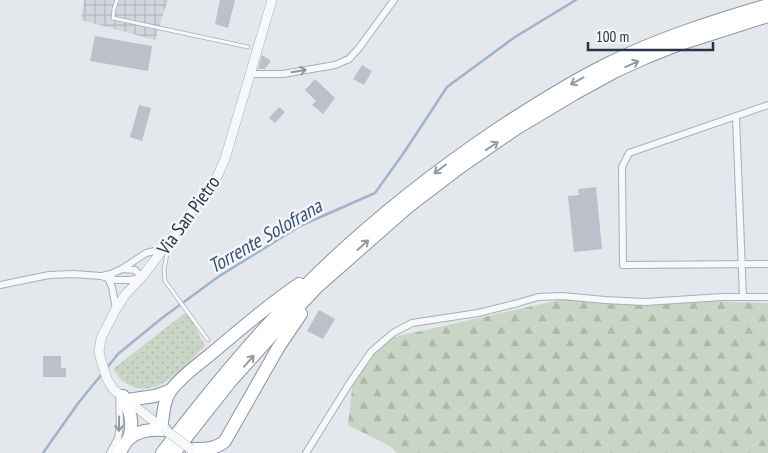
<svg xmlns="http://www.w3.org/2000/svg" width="768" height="453" font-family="'PT Sans Narrow',sans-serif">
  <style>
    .industrial { fill: url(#industrial-grid) }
    .forest { fill: url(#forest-firs) }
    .park { fill: url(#park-dots) }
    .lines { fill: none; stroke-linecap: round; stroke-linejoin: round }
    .stream { stroke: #9fb4cc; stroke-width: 2.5 }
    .building { fill: #bbc0ca }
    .service-casing { stroke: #a9aeb7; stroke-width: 4.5 }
    .minor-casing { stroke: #a9aeb7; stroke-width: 8 }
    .tertiary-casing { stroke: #a9aeb7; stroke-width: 10 }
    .motorway-casing { stroke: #8b94a3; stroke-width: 14 }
    .service { stroke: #f7f8fa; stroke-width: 3 }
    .minor { stroke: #f7f8fa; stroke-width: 6 }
    .tertiary { stroke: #f7f8fa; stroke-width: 9 }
    .motorway { stroke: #fff; stroke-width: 12 }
    .tertiary-bridge-casing { stroke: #a9aeb7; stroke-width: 10; stroke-linecap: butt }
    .tertiary-bridge { stroke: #f7f8fa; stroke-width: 9 }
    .oneway { stroke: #959aa2 }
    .oneway2 { stroke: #9196a0 }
    .labels { text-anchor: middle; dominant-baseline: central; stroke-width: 5; stroke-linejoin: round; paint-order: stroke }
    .street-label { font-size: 19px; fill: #2b3445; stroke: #f4f6f9 }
    .water-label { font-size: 20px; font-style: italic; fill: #34527a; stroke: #f4f6f9 }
  </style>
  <defs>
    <pattern id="industrial-grid" width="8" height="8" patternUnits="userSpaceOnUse" patternTransform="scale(1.25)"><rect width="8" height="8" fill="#d2d6de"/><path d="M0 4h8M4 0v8" fill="none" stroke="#b4b8c0"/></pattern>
    <pattern id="forest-firs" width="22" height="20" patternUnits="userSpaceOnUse" patternTransform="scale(1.25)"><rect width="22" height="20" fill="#c9d6c5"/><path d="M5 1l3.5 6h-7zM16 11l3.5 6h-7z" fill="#adb8ab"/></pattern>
    <pattern id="park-dots" width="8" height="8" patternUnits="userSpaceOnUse" patternTransform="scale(1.25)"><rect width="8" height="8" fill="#c9d6c5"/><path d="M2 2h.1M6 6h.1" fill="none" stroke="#adb8ab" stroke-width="1.8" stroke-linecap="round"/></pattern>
  </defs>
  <rect width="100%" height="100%" fill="#e4e7ec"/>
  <!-- industrial -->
  <polygon class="industrial" points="84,0 168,0 155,40 81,20"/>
  <!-- forest -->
  <polygon class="forest" points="573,297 768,303 768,453 397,453 390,446 348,425 353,380 381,340"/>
  <!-- park -->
  <path class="park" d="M185 313 192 321 205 346C184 366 155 405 123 381 119 378 116 373 113 369Z"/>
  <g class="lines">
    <!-- stream -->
    <g class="stream">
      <polyline points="106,369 118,354 162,318 218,277 300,226 375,193 405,151 447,87 515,37 576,0"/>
      <polyline points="43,453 79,402 102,374"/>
    </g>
  </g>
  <!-- building -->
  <g class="building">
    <polygon points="220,0 235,0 228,28 215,24"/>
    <polygon points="95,36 152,46 148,71 90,61"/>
    <polygon points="262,55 271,61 265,69 258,69"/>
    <polygon points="362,65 372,71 364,85 353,79"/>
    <polygon points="315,79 335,98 323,114 312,105 316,101 305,90"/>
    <polygon points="139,105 151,108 142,141 130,137"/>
    <polygon points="279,107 285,112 275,123 269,118"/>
    <polygon points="596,187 602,249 574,252 568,196 579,195 578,189"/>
    <polygon points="319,310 335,319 323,339 307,331"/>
    <polygon points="43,356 61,356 61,368 66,368 66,377 43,377"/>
  </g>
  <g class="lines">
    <!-- service casing -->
    <g class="service-casing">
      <g id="service">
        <polyline points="117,0 114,9 113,18 248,47"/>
        <polyline points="168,249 164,269 165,281 208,340"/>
      </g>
    </g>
    <!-- minor casing -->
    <g class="minor-casing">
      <g id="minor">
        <polyline points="250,74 283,74 335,65 349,59 359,48 394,0"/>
        <polyline points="768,105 629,153 622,167 623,265 768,264"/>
        <polyline points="736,117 743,297"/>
        <polyline points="102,276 111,274 122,269 146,253 163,249"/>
        <polyline points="108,278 112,287 116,309"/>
        <polyline points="0,285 49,275 73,274 101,276 116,280 130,280 142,277 135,270 122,269"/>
        <polyline points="110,453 118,438 120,425 119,394"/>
        <polyline points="306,453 349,384 371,352 393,333 412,323 478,313 518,303 538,297 562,296 605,300 645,302 722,297 768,297"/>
      </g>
    </g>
    <!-- tertiary casing -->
    <g class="tertiary-casing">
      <polyline id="tertiary" points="165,430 113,389 107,379 101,360 99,352 101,338 116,309 125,295 142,277 215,181 225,159 272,0"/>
    </g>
    <!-- motorway casing -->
    <g class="motorway-casing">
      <g id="motorway">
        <path d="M123 396C130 410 134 423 129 438"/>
        <polyline points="127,400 155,396 171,390"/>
        <path d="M161 427C164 414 163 401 171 390 181 377 198 364 211 354 239 330 268 305 299 284"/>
        <path d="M191 449C203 449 215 450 225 441L278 348 301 314"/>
        <path d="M119 453C122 449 125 442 129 439 138 430 153 429 165 430"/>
        <path d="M162 453C206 395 253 337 305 286 363 228 428 176 496 130 531 107 567 84 605 65 657 39 713 21 768 5"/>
        <polyline points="174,453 230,382 273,334 317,287 408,207 459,168 517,128 574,94 614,72 647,57 680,44 768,16"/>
      </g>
    </g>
    <!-- service -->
    <use href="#service" class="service"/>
    <!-- minor -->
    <use href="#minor" class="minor"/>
    <!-- tertiary -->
    <use href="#tertiary" class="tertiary"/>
    <!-- motorway -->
    <use href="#motorway" class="motorway"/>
    <!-- tertiary-bridge casing -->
    <g class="tertiary-bridge-casing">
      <polyline id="tertiary-bridge" points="165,430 191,449"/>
    </g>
    <!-- tertiary-bridge -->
    <use href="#tertiary-bridge" class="tertiary-bridge"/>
  </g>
  <!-- one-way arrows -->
  <defs><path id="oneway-shaft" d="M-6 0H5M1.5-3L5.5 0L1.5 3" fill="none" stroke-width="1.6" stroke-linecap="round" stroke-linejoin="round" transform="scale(1.25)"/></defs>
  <g class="oneway">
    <use href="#oneway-shaft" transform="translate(632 64) rotate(-24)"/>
    <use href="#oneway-shaft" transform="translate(577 81) rotate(151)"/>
    <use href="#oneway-shaft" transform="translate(492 146) rotate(-34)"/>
    <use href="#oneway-shaft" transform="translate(440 169) rotate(143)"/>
    <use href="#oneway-shaft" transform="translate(363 245) rotate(-42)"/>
    <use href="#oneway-shaft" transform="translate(249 361) rotate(-49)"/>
  </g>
  <g class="oneway2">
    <use href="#oneway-shaft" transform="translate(299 71) rotate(-9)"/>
    <use href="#oneway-shaft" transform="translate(119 424) rotate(91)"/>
  </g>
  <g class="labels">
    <!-- street labels -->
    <g class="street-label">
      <text transform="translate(188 215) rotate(-54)">Via San Pietro</text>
    </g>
    <!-- water labels -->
    <g class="water-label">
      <text transform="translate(265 236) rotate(-30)">Torrente Solofrana</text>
    </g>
  </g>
  <!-- scale -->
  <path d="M588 42v8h125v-8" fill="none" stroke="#2b3445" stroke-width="2.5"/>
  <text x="596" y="42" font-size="15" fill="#2b3445" stroke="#f4f6f9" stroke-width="4" paint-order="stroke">100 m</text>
</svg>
